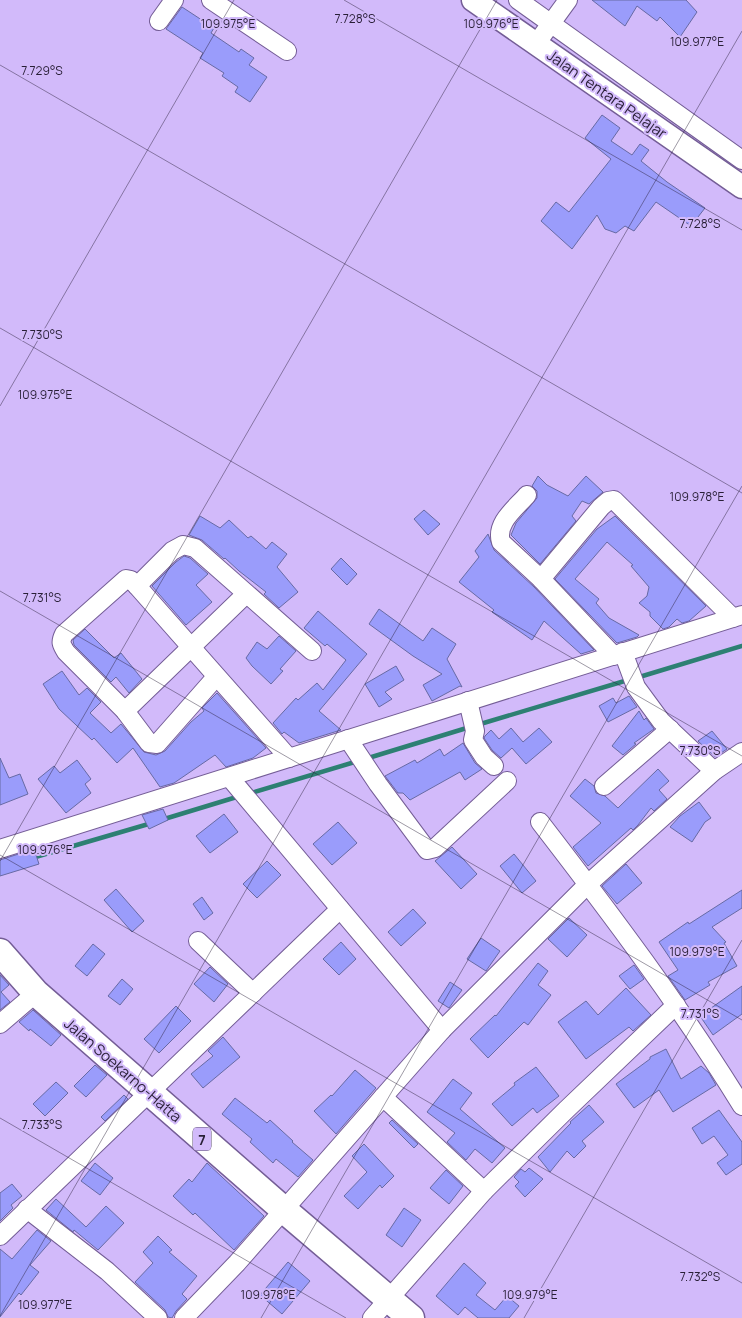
<svg xmlns="http://www.w3.org/2000/svg" width="742" height="1318" font-family="Manrope,sans-serif">
  <style>
    .lines { fill: none; stroke-linecap: round; stroke-linejoin: round }
    .stream { stroke: #2d8073; stroke-width: 4.5 }
    .building { fill: #9a9cfb; stroke: #676aa4 }
    .minor-casing { stroke: #745d96; stroke-width: 20 }
    .major-casing { stroke: #745d96; stroke-width: 25 }
    .highway-casing { stroke: #745d96; stroke-width: 29 }
    .minor { stroke: #fff; stroke-width: 18 }
    .major { stroke: #fff; stroke-width: 22 }
    .highway { stroke: #fff; stroke-width: 26 }
    .ticks { fill: none; stroke: #291f37; stroke-width: 1; stroke-opacity: 0.45 }
    .labels { text-anchor: middle; dominant-baseline: central; stroke-width: 4; stroke-linejoin: round; paint-order: stroke }
    .shield { fill: #d2bafa; stroke: #5c4e72; stroke-width: 1 }
    .shield-label { font-size: 14px; font-weight: bold; fill: #291f37 }
    .street-label { font-size: 15px; fill: #291f37; stroke: #d2bafa }
    .ticks-label { font-size: 12px; text-anchor: middle; fill: #291f37; stroke: #d2bafa; stroke-width: 4; stroke-linejoin: round; paint-order: stroke }
  </style>
  <rect width="100%" height="100%" fill="#d2bafa"/>
  <g class="lines">
    <!-- stream -->
    <g class="stream">
      <polyline points="636,678 742,646"/>
      <polyline points="477,725 628,680"/>
      <polyline points="365,759 470,727"/>
      <polyline points="248,794 358,761"/>
      <polyline points="161,820 240,796"/>
      <polyline points="32,858 152,823"/>
    </g>
  </g>
  <!-- building -->
  <g class="building">
    <polygon points="592,0 686,0 697,12 680,37 660,17 657,21 637,6 625,26"/>
    <polygon points="182,7 214,28 211,33 239,52 241,49 254,58 249,65 267,77 250,102 235,92 238,87 222,76 224,73 200,58 203,53 166,29"/>
    <polygon points="602,115 620,128 611,141 632,155 640,144 649,150 641,161 667,182 705,208 691,226 656,202 634,231 625,226 616,233 605,229 597,215 572,249 541,221 556,202 569,212 611,159 585,138"/>
    <polygon points="538,476 547,485 568,496 586,476 603,492 589,504 582,501 572,516 576,521 540,564 511,535 516,523 537,498 537,491 532,486"/>
    <polygon points="424,510 440,524 428,535 414,519"/>
    <polygon points="200,516 220,528 229,520 248,538 251,536 266,549 272,542 287,554 277,567 298,592 279,608 264,594 266,592 239,571 225,558 224,559 202,540 189,535"/>
    <polygon points="615,516 706,606 689,621 682,623 677,619 669,627 663,629 650,616 650,612 639,603 647,596 649,587 631,566 633,565 607,542 575,579 599,599 596,603 609,618 639,635 637,637 617,643 555,579 597,529"/>
    <polygon points="488,534 494,550 534,587 594,650 581,654 544,621 532,640 492,612 494,610 459,582 479,557 475,551"/>
    <polygon points="184,556 190,558 208,574 196,585 212,602 186,625 152,586 176,562"/>
    <polygon points="341,558 357,574 347,585 331,569"/>
    <polygon points="379,609 423,641 432,628 456,644 447,659 462,687 460,686 432,701 423,685 442,674 413,656 369,624"/>
    <polygon points="318,611 367,654 319,711 341,730 299,743 284,732 282,734 273,723 296,698 298,700 317,683 323,690 346,660 327,644 325,646 304,628"/>
    <polygon points="85,629 114,658 121,653 142,679 129,693 116,677 111,682 74,645 73,640"/>
    <polygon points="279,636 296,651 280,669 283,671 271,684 252,666 246,658 257,642 267,649"/>
    <polygon points="396,666 404,680 385,692 392,699 379,707 365,684"/>
    <polygon points="62,671 79,695 87,688 101,702 90,713 111,733 121,724 144,752 156,755 165,751 191,722 204,711 202,708 217,693 266,748 253,758 226,767 215,755 174,783 160,787 133,748 117,763 94,738 92,740 59,709 43,684"/>
    <polygon points="629,696 637,707 608,722 599,706 613,698 616,703"/>
    <polygon points="639,711 644,720 646,718 654,729 634,743 636,744 623,755 612,746"/>
    <polygon points="511,728 523,742 539,728 552,742 526,764 512,748 501,758 492,750 484,738 485,736 491,730 499,739"/>
    <polygon points="712,731 727,749 715,757 698,741"/>
    <polygon points="463,743 475,763 482,769 465,780 460,772 410,800 403,793 398,793 385,776 415,760 417,763 440,749 444,756"/>
    <polygon points="0,758 9,778 20,774 28,794 0,805"/>
    <polygon points="77,760 91,779 85,784 91,793 66,813 38,779 54,766 60,773"/>
    <polygon points="658,769 669,781 659,790 667,799 654,811 651,808 638,825 633,830 631,828 588,866 573,847 601,823 570,796 585,779 594,786 596,793 605,796 618,808"/>
    <polygon points="699,802 711,818 705,822 692,842 670,827 680,816"/>
    <polygon points="163,809 168,820 149,829 142,815"/>
    <polygon points="224,814 238,832 210,853 196,836"/>
    <polygon points="338,822 357,843 332,865 313,844"/>
    <polygon points="452,847 477,874 461,889 435,861"/>
    <polygon points="34,849 39,864 0,876 0,860"/>
    <polygon points="514,854 536,881 522,893 500,866"/>
    <polygon points="267,861 281,875 257,898 243,884"/>
    <polygon points="626,864 642,883 617,904 602,886"/>
    <polygon points="116,889 144,921 132,932 104,900"/>
    <polygon points="742,890 742,908 712,927 726,942 724,943 737,966 708,982 710,985 685,1000 668,976 678,970 659,942 688,922 689,924"/>
    <polygon points="202,897 213,913 204,920 193,904"/>
    <polygon points="413,909 426,923 401,946 388,932"/>
    <polygon points="569,918 587,935 567,957 548,939"/>
    <polygon points="481,938 500,951 486,971 467,959"/>
    <polygon points="341,942 356,959 339,975 323,959"/>
    <polygon points="93,944 105,954 87,976 75,966"/>
    <polygon points="538,963 548,971 538,985 551,995 528,1025 524,1022 488,1058 470,1039 495,1015 496,1016"/>
    <polygon points="634,965 644,979 630,989 619,976"/>
    <polygon points="210,967 228,984 214,1002 194,984"/>
    <polygon points="0,975 9,985 1,992 10,1002 0,1010"/>
    <polygon points="122,979 133,989 120,1005 108,996"/>
    <polygon points="450,982 462,990 449,1008 438,1001"/>
    <polygon points="742,986 742,1014 713,1035 700,1016"/>
    <polygon points="626,988 651,1015 633,1031 629,1027 586,1059 558,1022 586,1001 598,1015"/>
    <polygon points="176,1006 191,1021 159,1053 144,1039"/>
    <polygon points="33,1010 61,1035 51,1046 30,1029 29,1031 19,1022"/>
    <polygon points="223,1037 240,1057 203,1088 191,1074 213,1056 208,1051"/>
    <polygon points="666,1049 681,1079 701,1066 709,1073 716,1085 673,1112 659,1090 634,1108 616,1084 650,1059 650,1057"/>
    <polygon points="95,1065 107,1075 86,1097 74,1086"/>
    <polygon points="536,1067 559,1096 537,1113 533,1108 512,1126 492,1104 515,1085 514,1083"/>
    <polygon points="355,1070 376,1088 336,1134 314,1111 331,1095 332,1096"/>
    <polygon points="453,1079 472,1093 460,1109 505,1148 492,1163 475,1149 466,1160 447,1142 455,1133 427,1112"/>
    <polygon points="56,1082 68,1093 45,1116 33,1104"/>
    <polygon points="124,1095 128,1099 105,1121 101,1117"/>
    <polygon points="235,1098 267,1123 270,1120 293,1141 292,1142 313,1160 298,1177 276,1159 273,1163 250,1142 252,1139 222,1114"/>
    <polygon points="589,1105 604,1122 582,1141 586,1146 574,1158 567,1151 550,1172 538,1157 571,1123 570,1122"/>
    <polygon points="719,1110 742,1142 742,1164 726,1175 717,1163 728,1155 714,1136 702,1144 692,1128"/>
    <polygon points="392,1120 418,1144 414,1148 389,1123"/>
    <polygon points="364,1144 394,1176 382,1188 380,1185 358,1209 344,1196 367,1172 352,1156"/>
    <polygon points="95,1163 113,1178 100,1195 81,1181"/>
    <polygon points="207,1163 264,1216 234,1250 195,1213 193,1215 173,1196 189,1179 192,1182"/>
    <polygon points="529,1168 543,1179 525,1197 515,1186 519,1182 514,1177 521,1169 525,1172"/>
    <polygon points="446,1170 463,1186 449,1204 430,1188"/>
    <polygon points="12,1184 22,1196 11,1205 13,1208 0,1221 0,1193"/>
    <polygon points="56,1199 86,1227 106,1206 124,1223 98,1250 74,1230 73,1232 46,1210"/>
    <polygon points="404,1208 421,1220 402,1247 386,1235"/>
    <polygon points="37,1230 51,1241 30,1265 39,1272 21,1295 19,1293 0,1317 0,1249 12,1259"/>
    <polygon points="158,1236 172,1250 169,1252 197,1276 182,1294 187,1299 176,1311 172,1318 168,1317 165,1310 135,1282 153,1263 143,1252"/>
    <polygon points="288,1262 310,1281 282,1314 260,1295"/>
    <polygon points="464,1263 486,1283 476,1295 495,1310 507,1296 519,1306 509,1318 478,1318 465,1307 458,1315 436,1296"/>
  </g>
  <g class="lines">
    <!-- minor casing -->
    <g class="minor-casing">
      <g id="minor">
        <polyline points="211,0 287,51"/>
        <polyline points="518,0 742,160"/>
        <polyline points="159,21 174,0"/>
        <polyline points="536,44 568,0"/>
        <path d="M527 495C516 508 495 523 501 542L541 579 614 656"/>
        <polyline points="541,579 601,507 608,501 614,500 733,618"/>
        <polyline points="137,586 289,758"/>
        <polyline points="623,652 636,687 661,721 714,771"/>
        <path d="M216 677 157 744 149 743 125 711 66 652C61 644 60 642 64 634L126 579 131 580 137 586 172 551 183 545 195 548 312 651"/>
        <polyline points="468,701 475,731 473,740 484,757 494,766"/>
        <polyline points="125,711 246,594"/>
        <polyline points="348,739 378,784 427,850 435,848 507,781"/>
        <polyline points="230,778 442,1030"/>
        <polyline points="604,786 670,729"/>
        <path d="M540 822C611 914 681 1007 742 1106"/>
        <polyline points="0,849 742,615"/>
        <polyline points="198,941 253,993"/>
        <polyline points="0,1024 36,993"/>
        <polyline points="383,1097 484,1191"/>
        <polyline points="27,1209 107,1271 158,1318"/>
        <polyline points="0,1236 340,909"/>
        <polyline points="184,1318 237,1263 442,1030 588,884 714,771 742,752"/>
        <polyline points="372,1318 484,1191 566,1110 676,1005"/>
      </g>
    </g>
    <!-- major casing -->
    <g class="major-casing">
      <polyline id="major" points="473,0 742,187"/>
    </g>
    <!-- highway casing -->
    <g class="highway-casing">
      <polyline id="highway" points="0,952 36,993 284,1210 411,1318"/>
    </g>
    <!-- minor -->
    <use href="#minor" class="minor"/>
    <!-- major -->
    <use href="#major" class="major"/>
    <!-- highway -->
    <use href="#highway" class="highway"/>
  </g>
  <!-- ticks -->
  <path class="ticks" d="M344 0 742 230M0 65 742 493M0 328 742 756M0 406 234 0M0 591 742 1020M0 855 742 1283M0 861 497 0M0 1118 346 1318M0 1316 742 31M261 1318 742 486M524 1318 742 940"/>
  <g class="labels">
    <!-- shield labels -->
    <rect class="shield" x="193" y="1127.5" width="18" height="23" rx="4"/>
    <g class="shield-label">
      <text x="202" y="1139">7</text>
    </g>
    <!-- street labels -->
    <g class="street-label">
      <text transform="translate(607 94) rotate(35)">Jalan Tentara Pelajar</text>
      <text transform="translate(123 1070) rotate(41)">Jalan Soekarno-Hatta</text>
    </g>
  </g>
  <g class="ticks-label">
    <text x="355" y="23">7.728°S</text>
    <text x="228" y="28">109.975°E</text>
    <text x="491" y="28">109.976°E</text>
    <text x="697" y="46">109.977°E</text>
    <text x="42" y="75">7.729°S</text>
    <text x="700" y="228">7.728°S</text>
    <text x="42" y="339">7.730°S</text>
    <text x="45" y="399">109.975°E</text>
    <text x="697" y="501">109.978°E</text>
    <text x="42" y="602">7.731°S</text>
    <text x="700" y="755">7.730°S</text>
    <text x="45" y="854">109.976°E</text>
    <text x="697" y="956">109.979°E</text>
    <text x="700" y="1018">7.731°S</text>
    <text x="42" y="1129">7.733°S</text>
    <text x="700" y="1281">7.732°S</text>
    <text x="268" y="1299">109.978°E</text>
    <text x="530" y="1299">109.979°E</text>
    <text x="45" y="1309">109.977°E</text>
  </g>
</svg>
